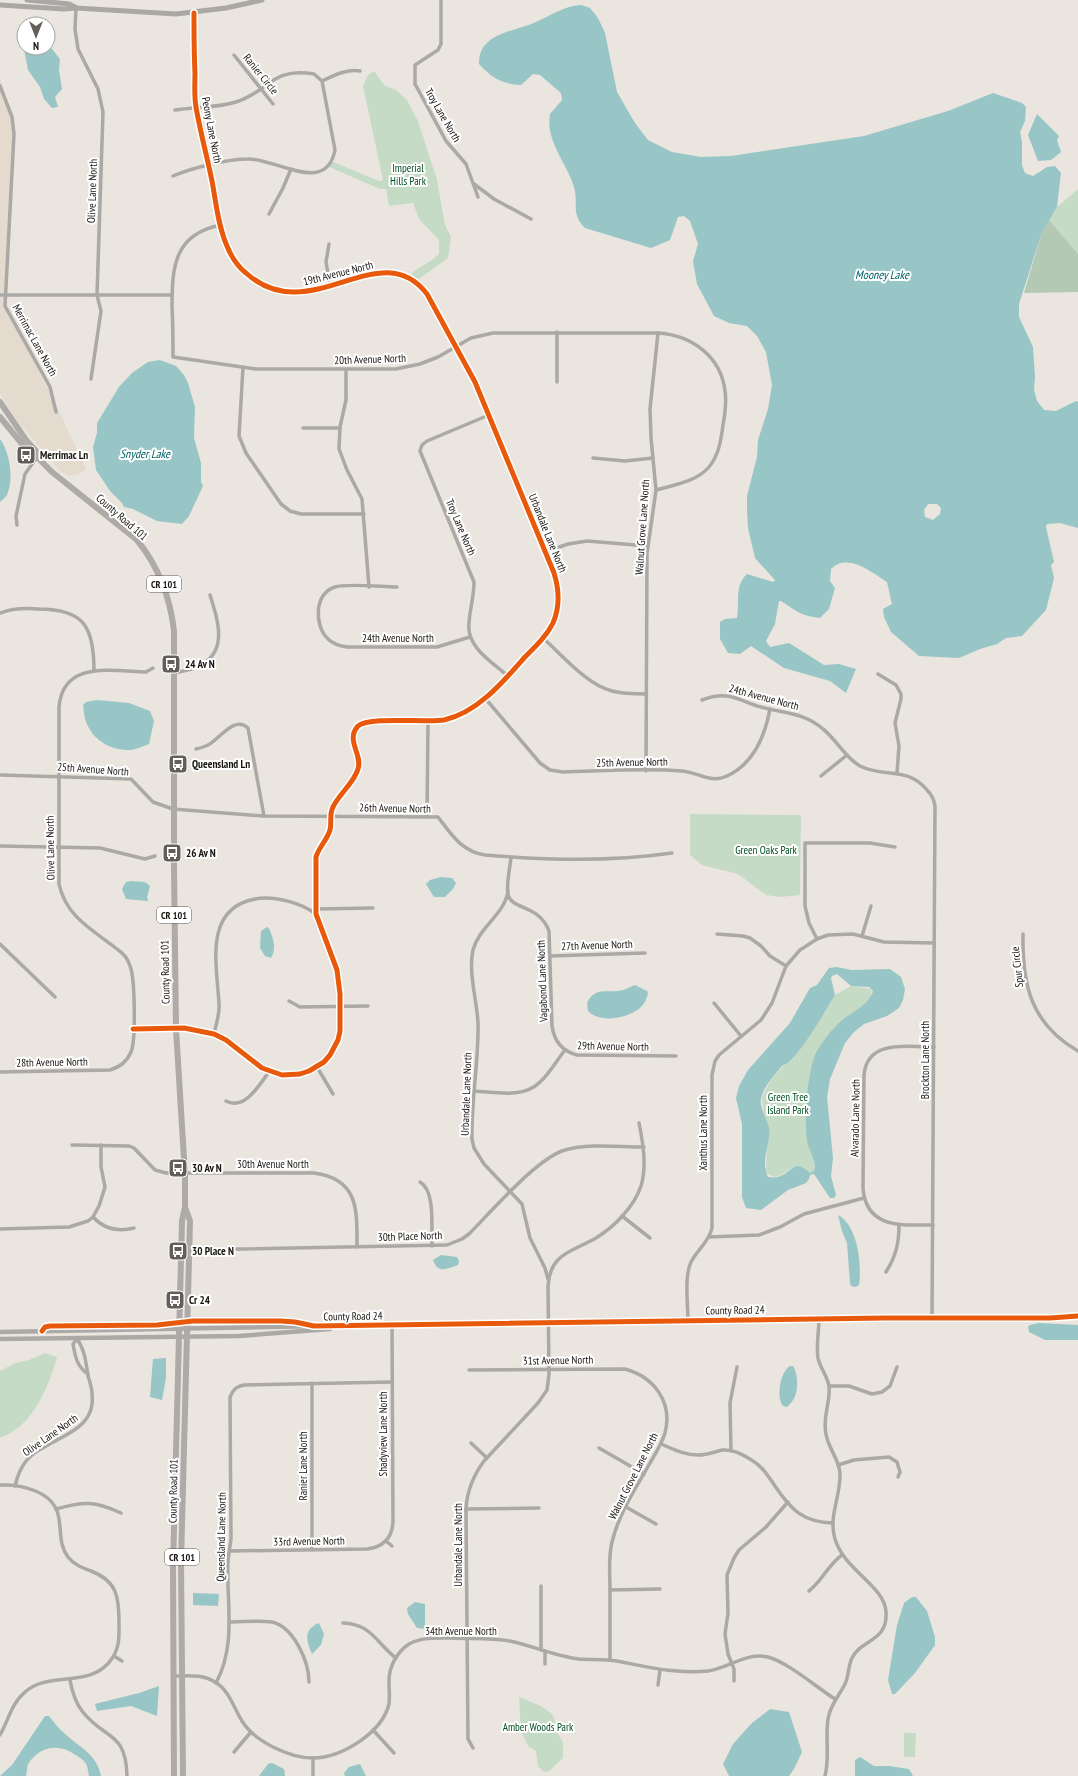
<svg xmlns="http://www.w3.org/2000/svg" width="1078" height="1776" font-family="'PT Sans Narrow',sans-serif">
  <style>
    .built { fill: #e4dace }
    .green { fill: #c6dbc6 }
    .forest { fill: #b4c9b4 }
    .water { fill: #98c5c6; fill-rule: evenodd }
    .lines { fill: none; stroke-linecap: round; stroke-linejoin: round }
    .minor { stroke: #aaa9a5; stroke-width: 3.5 }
    .tertiary { stroke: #aaa9a5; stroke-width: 4.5 }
    .secondary { stroke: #a9a8a4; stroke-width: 5 }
    .primary { stroke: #aeaaa7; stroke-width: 6 }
    .cycleway-casing { stroke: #fff; stroke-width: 8 }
    .cycleway { stroke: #e8590c; stroke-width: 5 }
    .labels { text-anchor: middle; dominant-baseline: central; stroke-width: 4; stroke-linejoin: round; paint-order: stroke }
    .shield { fill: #fff; stroke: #5d5b58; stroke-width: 1 }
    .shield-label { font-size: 10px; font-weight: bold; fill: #181511 }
    .street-label { font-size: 11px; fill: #181511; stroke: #fff }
    .park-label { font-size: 11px; fill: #004c21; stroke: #fff }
    .poi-label { font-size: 11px; font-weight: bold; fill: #181511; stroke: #fff; text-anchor: start }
    .water-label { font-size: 12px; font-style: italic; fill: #006469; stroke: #fff }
  </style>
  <rect width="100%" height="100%" fill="#eae5df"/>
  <!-- built -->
  <polygon class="built" points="0,78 13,117 14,134 6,307 56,405 86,469 77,475 70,476 61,472 19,423 0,394"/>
  <!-- green -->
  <g class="green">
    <path d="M374 71 384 85 396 90 407 100 418 121 437 180 445 225 451 237 448 258 416 281 408 277C417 267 429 264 439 254V240L419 219 413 203 389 206 386 189H380L327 166 331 161 379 181 383 180 363 86 368 75Z"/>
    <polygon points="1078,189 1078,254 1049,220 1057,207"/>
    <polygon points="690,814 801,815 800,895 780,897 766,895 738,874 702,865 690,855"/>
    <path d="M851 986 871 989 872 998 813 1064 814 1172 810 1173C795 1159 790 1172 775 1177L766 1173 767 1142 762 1097 772 1078 791 1058 808 1038 835 995Z"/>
    <path d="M45 1353 57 1357C49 1387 32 1427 0 1438V1371L15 1363 29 1360Z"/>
    <polygon points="519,1697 541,1706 552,1714 556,1724 558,1734 563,1742 563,1758 549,1771 544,1772 538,1766 536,1751 528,1746 521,1731"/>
    <polygon points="904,1733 916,1733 915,1757 904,1757"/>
  </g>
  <!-- forest -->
  <polygon class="forest" points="1049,220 1078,254 1078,292 1024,293 1042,232"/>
  <!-- water -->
  <g class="water">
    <path d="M581 5 590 8 598 18 605 33 617 92 635 123 648 140 672 152 701 157 731 156 864 136 948 111 993 93 1022 103 1026 107 1025 121 1020 132 1022 142V165L1025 173 1033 176 1047 167 1055 166 1061 173 1057 207 1042 232 1019 304V317L1033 347 1035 377 1034 390 1037 401 1044 410 1056 411 1076 401 1078 402V528L1060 523 1047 524 1046 527 1054 562 1051 565 1054 578 1046 610 1022 636 1006 638 997 644 980 649 959 658 919 656 891 632 884 617 883 609 892 604 887 582C872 572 847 552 831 569L830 581 835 588 829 609 820 618C802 616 796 611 781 601H779L775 624 766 641 770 647 789 643 824 665 839 664 856 669 846 693 830 681 784 668 751 646 740 654 728 653 720 639V622L725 619 737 618C740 602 734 586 747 574L773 582 775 580 755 558 748 528 747 511V496L757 457 758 440 768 409 772 385 766 352 757 336 747 326 729 323 714 316 697 284 693 261 698 244 690 221 684 216 678 217 670 240 651 248 585 228C570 213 579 204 574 187 567 163 545 141 550 114L562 100 561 93 540 75 533 74 521 85C502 84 492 78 479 64 479 55 481 48 488 42 500 31 521 29 536 22 552 15 564 6 581 5ZM928 504H937L941 508 940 514 933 520 925 517 924 510Z"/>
    <polygon points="48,44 60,59 59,70 62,89 55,97 58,107 52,108 44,99 40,87 28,70 24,49 48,48"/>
    <polygon points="1037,114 1059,136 1057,140 1061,152 1051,160 1038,161 1028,135"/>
    <polygon points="160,360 176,366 184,375 188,383 195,407 194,438 201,463 201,482 203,486 189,516 182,524 157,521 133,509 124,507 122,503 110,491 96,470 93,447 97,433 97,423 119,387 132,373 148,362"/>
    <path d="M0 439C10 452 14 480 7 495 5 498 2 500 0 502Z"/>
    <path d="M97 700 129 703 150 711 154 721 149 744C143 746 137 749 131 750 112 751 94 741 87 724 84 718 84 711 83 705L86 702Z"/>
    <polygon points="441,877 452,878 456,883 453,889 445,897 434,897 426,884 430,880"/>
    <polygon points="131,881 145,882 150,886 147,897 148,901 126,899 122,889 126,882"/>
    <path d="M267 927 269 928C273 938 277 948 271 958L265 956 260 948 261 931Z"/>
    <path d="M836 967 852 970 890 969 901 977 905 989 903 1000 899 1008 887 1016 864 1024 854 1032 845 1043 830 1079 827 1097 833 1158 831 1176 836 1195 834 1198H830L814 1174 810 1175 809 1179 806 1183 788 1190 761 1210 746 1208 742 1197V1124L736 1098 739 1086 748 1070 790 1023 810 988 817 985 829 968ZM837 974 851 986 869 987 873 991C870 1004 851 1013 841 1021 832 1029 820 1044 815 1055 807 1077 804 1116 807 1140 808 1151 817 1159 814 1171L810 1173C794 1158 793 1172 778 1177 775 1178 771 1177 768 1177 760 1159 771 1145 769 1128 767 1119 759 1107 761 1098 765 1085 774 1075 783 1065 797 1062 826 1009 835 995L831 978 832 976Z"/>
    <path d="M635 985 647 991 648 993C647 998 645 1003 641 1007 630 1018 600 1024 588 1011L587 1003C594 988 603 992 617 991 623 991 630 987 635 985Z"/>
    <path d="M838 1215C858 1226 862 1264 859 1285L855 1287 851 1286 850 1283 847 1243 842 1231Z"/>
    <path d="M441 1255 457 1257 459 1261 458 1265C446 1269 438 1274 433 1260Z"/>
    <polygon points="1039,1323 1078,1325 1078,1340 1045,1340 1029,1332 1028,1327 1030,1325"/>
    <polygon points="166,1358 166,1378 162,1400 150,1397 153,1359"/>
    <path d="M790 1366H793C798 1373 799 1392 793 1400 792 1402 789 1405 787 1407L783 1406C776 1397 780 1372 790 1366Z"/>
    <polygon points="193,1593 219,1594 218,1606 193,1605"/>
    <polygon points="912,1597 916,1597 927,1611 935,1637 935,1645 915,1673 895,1694 892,1694 888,1680 897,1625 904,1603"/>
    <polygon points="415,1602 425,1604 425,1629 417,1628 408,1614 407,1608"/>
    <path d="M319 1623 324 1634 321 1645 312 1654C306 1640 303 1630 319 1623Z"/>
    <polygon points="159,1686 157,1716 131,1706 97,1711 95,1704 139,1693"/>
    <polygon points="770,1709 789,1712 802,1752 794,1769 789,1776 729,1776 723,1764 733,1744 752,1723"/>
    <path d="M45 1716H49C54 1722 58 1728 64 1733 79 1747 97 1754 101 1776H89C88 1772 88 1767 86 1764 83 1759 78 1756 74 1754 58 1743 39 1747 28 1764 27 1767 27 1772 26 1776H0L12 1765Z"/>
    <polygon points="860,1757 874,1766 889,1766 909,1769 913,1776 855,1776 855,1760"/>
    <polygon points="272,1763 284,1769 285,1776 259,1776 268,1764"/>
    <polygon points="360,1764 366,1776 345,1776 344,1773 349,1767"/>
  </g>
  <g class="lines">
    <!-- minor -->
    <g class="minor">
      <polyline points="441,0 441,44 438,50 415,65 415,84 446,141 466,164 478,197"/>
      <polyline points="76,8 75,29 78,49 98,89 103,112 97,295 101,311 91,379"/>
      <polyline points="234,55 273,104"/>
      <path d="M322 81C335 75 346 69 360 71"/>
      <polyline points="0,86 12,117 14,134 5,306 50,387 56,412"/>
      <path d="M173 176C192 168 227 159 248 159 276 158 326 196 335 150L322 81 314 74C270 67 269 92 236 102 217 108 195 107 175 110"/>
      <polyline points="474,184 494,199 531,219"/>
      <polyline points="269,214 283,188 291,169"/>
      <path d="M221 225C174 234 172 267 172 307 173 324 173 340 173 357L256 369H396L420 364 438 357 471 338 493 333H658C691 335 721 356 725 391 727 403 725 414 723 425 721 440 719 455 709 467 696 482 674 485 656 490"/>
      <polyline points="329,244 326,262 330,286"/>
      <polyline points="0,295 172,295"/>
      <polyline points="557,332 557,382"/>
      <polyline points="243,367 239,436 246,453 281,504 290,511 301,514 364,514"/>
      <polyline points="346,370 346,400 340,427 339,449 347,470 362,499 369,587"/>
      <path d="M489 415 427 441 422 445 420 451 474 582C474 597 470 608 469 623 466 647 492 662 508 676"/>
      <polyline points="303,428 340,428"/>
      <polyline points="593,458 625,461 653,458"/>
      <polyline points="17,525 16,516 25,474 37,457"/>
      <polyline points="545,552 568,544 587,541 648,546"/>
      <path d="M397 587C383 587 346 583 335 587 314 593 314 626 328 639 333 644 340 646 347 647H437L470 637"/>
      <path d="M0 613C13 608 26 608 39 609 85 609 94 628 94 671"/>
      <path d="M543 638C562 655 587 685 612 691 623 694 635 694 646 694"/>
      <path d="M174 673C181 671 188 671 195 668 230 654 218 621 210 595"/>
      <polyline points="878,674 896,685 901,694 901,699 895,723 899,746 897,773"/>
      <path d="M485 698 540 763 550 770 563 772C602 771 643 768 682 771 698 772 710 784 727 776 753 764 765 736 770 709"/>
      <path d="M702 700C710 697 718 695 726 696 738 697 749 704 761 707 785 714 803 712 823 729 837 740 845 758 860 766 884 778 907 766 927 790 932 795 934 799 935 806L932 1318"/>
      <path d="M196 749C200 748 204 747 208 745 220 739 234 715 248 728L264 816"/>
      <polyline points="646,771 647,554 656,490 651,438 650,409 658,333"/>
      <path d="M0 775 131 779 153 802 173 809 264 816 438 817C451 834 462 852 485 855 548 860 609 862 672 853"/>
      <polyline points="821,776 847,755"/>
      <polyline points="427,817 428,722"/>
      <polyline points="0,846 100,848 145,859 155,856"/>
      <path d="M511 857C510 868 506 884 508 895 512 910 540 905 549 931L552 1026C554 1040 562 1051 577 1055L676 1056"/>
      <path d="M508 891C505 914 479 927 473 950 468 972 477 1001 478 1023 479 1061 471 1100 472 1139L474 1148 484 1164 522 1204 530 1238 545 1268 548 1279"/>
      <polyline points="316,909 373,908"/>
      <polyline points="717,934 743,936 750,938 761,946 770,956 786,966"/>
      <path d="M1023 934C1022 985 1031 1024 1078 1051"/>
      <polyline points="862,936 871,906"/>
      <polyline points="817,939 809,923 805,906 805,843 870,843 895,847"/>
      <polyline points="0,944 55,997"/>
      <polyline points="550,956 645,953"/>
      <polyline points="289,1001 300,1007 368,1006"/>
      <polyline points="714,1003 741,1036"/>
      <path d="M133 1029 184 1028 214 1034 226 1040 262 1068 282 1075 300 1074 309 1071 324 1062 330 1055 338 1040 340 1031V994L337 970 316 914V857C319 847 327 840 330 830 332 823 329 814 333 807 339 794 354 783 358 769 363 755 345 740 358 726 369 716 426 723 444 720 477 713 503 682 524 658 535 647 546 637 553 623 560 607 559 589 554 573L475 382 427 294C380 232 310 331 246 273 237 266 231 256 227 246 218 226 216 202 212 181 207 156 200 131 196 107 194 96 195 84 195 73 194 53 194 33 194 13"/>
      <path d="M214 1034C216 1024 220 1014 219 1004 217 965 203 909 255 899 274 895 301 903 316 914"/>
      <polyline points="317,1067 333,1094"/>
      <path d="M0 1072 110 1070C120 1067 127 1062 131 1052 136 1041 135 977 130 966 128 959 123 953 117 949 93 930 66 917 59 884V707C63 660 112 671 146 672L153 668"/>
      <path d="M474 1091C496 1092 523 1099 540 1082 550 1073 557 1060 565 1050"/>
      <path d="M226 1101C245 1111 259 1085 269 1072"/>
      <path d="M72 1145 129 1146 134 1148 155 1170 166 1173H314C359 1179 357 1210 357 1247"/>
      <path d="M420 1182C436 1191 431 1229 432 1246"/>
      <polyline points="622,1216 650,1238"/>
      <path d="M93 1217C104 1229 118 1232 134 1228"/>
      <path d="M933 1225C902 1225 866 1229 863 1188L864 1075C867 1039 908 1047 934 1047"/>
      <polyline points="0,1229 69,1227 88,1221 93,1217 99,1206 105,1187 101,1167 101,1145"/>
      <polyline points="709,1237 759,1235 780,1227 804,1214 864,1198"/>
      <path d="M190 1250 447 1245 462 1239 469 1234C491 1212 537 1158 565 1150 589 1143 618 1147 644 1147"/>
      <path d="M886 1272C896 1256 899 1243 899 1225"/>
      <path d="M819 1319C819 1331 816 1346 818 1358 820 1368 827 1375 829 1386 831 1402 822 1416 826 1434 828 1448 839 1459 840 1473 841 1496 828 1517 835 1539 844 1570 885 1586 886 1612 888 1642 861 1639 852 1658 848 1666 849 1676 845 1684 839 1696 830 1705 828 1719 825 1738 830 1757 825 1776"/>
      <path d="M688 1321C688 1304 684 1277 691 1262 697 1250 709 1242 712 1228V1075L715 1061 719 1055 761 1020 772 1003 786 966 800 950 817 939 828 935 853 934 884 942 934 943"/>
      <path d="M77 1339 73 1344C75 1356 77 1367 88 1374"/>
      <path d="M469 1370 625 1369C654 1377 673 1402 665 1433 662 1443 656 1453 650 1463 636 1488 619 1513 612 1542 608 1558 610 1574 610 1590 610 1613 610 1637 610 1660"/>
      <polyline points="312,1383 312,1549"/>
      <polyline points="829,1386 849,1386 872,1394 882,1392 890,1386 897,1367"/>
      <polyline points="471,1443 487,1458"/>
      <path d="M661 1444C673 1449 684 1455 698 1455 707 1455 714 1452 722 1450 734 1449 743 1455 753 1461 763 1467 768 1476 775 1486 791 1510 803 1522 833 1523"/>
      <polyline points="599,1448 644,1474"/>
      <polyline points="731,1451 730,1403 737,1367"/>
      <polyline points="838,1465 854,1460 889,1457 897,1462 900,1472 898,1477"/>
      <path d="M0 1485C20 1484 52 1491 58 1514 62 1529 58 1544 68 1557 74 1565 83 1568 91 1571 117 1581 119 1597 119 1622 119 1634 120 1646 113 1657 92 1691 48 1669 24 1693 12 1703 8 1721 0 1735"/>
      <path d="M15 1486C17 1477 20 1469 26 1461 46 1437 97 1435 92 1394 92 1388 90 1382 88 1376 86 1363 85 1350 77 1339"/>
      <polyline points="626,1507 656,1524"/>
      <path d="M56 1509C84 1501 95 1501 121 1513"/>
      <polyline points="466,1509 539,1508"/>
      <polyline points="386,1541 392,1546"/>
      <path d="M230 1551 367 1549C383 1547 392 1539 393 1522L392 1325"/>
      <polyline points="541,1586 541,1650"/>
      <polyline points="610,1590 660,1589"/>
      <path d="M809 1591C822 1581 828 1565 842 1555"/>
      <path d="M229 1622C242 1622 258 1620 272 1622 294 1627 309 1662 309 1682"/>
      <path d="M343 1623C372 1624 376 1643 396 1658"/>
      <polyline points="545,1651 545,1664"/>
      <polyline points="114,1656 122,1661"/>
      <path d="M173 1676C188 1676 202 1674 215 1682 230 1691 233 1707 242 1721 254 1741 289 1758 313 1758 341 1758 382 1733 389 1704 390 1696 389 1689 389 1681 389 1666 397 1652 409 1644 422 1637 436 1638 451 1638 471 1639 491 1638 510 1641 533 1646 555 1656 579 1659 593 1660 608 1659 622 1662 652 1668 677 1674 708 1671 729 1668 746 1652 768 1657 789 1663 816 1687 835 1699"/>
      <path d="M70 1680C72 1691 75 1702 82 1711 104 1740 126 1730 127 1776"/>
      <polyline points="734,1681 734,1669 728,1654 725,1634 728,1613 727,1575 734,1558 739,1550 766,1527 788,1502"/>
      <path d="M216 1683C237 1644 226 1602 228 1560 229 1553 230 1546 231 1539L230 1397C233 1390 236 1386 245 1385L392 1382"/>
      <polyline points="658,1685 660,1670"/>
      <polyline points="373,1730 394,1753"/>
      <path d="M473 1748 468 1739 466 1509C467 1490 473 1476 484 1461L538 1403 547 1390 549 1374 548 1286C550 1253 572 1252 596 1238 614 1227 634 1207 641 1186 647 1166 643 1143 639 1123"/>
      <polyline points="234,1752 251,1732"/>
      <polyline points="313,1758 313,1776"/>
    </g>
    <!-- tertiary -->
    <g class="tertiary">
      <polyline points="0,1332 549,1322 884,1318 1050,1318 1078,1316"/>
      <polyline points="0,1339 239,1336 330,1329"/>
    </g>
    <!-- secondary -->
    <g class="secondary">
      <polyline points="27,0 69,4 75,7"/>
      <polyline points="0,5 64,9 76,8 176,14 226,8 262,0"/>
    </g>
    <!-- primary -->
    <g class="primary">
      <polyline points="0,402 26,440 36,451 37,457"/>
      <path d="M0 417 31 455 37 457 52 472 137 540C159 567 170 596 174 631V866L176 1029 185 1175V1207L182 1221 173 1567 174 1776"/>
      <polyline points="183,1776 181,1562 190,1221 185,1207"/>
    </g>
    <!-- cycleway casing -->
    <g class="cycleway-casing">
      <g id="cycleway">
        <path d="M133 1029 184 1028 214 1034 226 1040 262 1068 282 1075 300 1074 309 1071 324 1062 330 1055 338 1040 340 1031V994L337 970 316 914V857C319 847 327 840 330 830 332 823 329 814 333 807 339 794 354 783 358 769 363 755 345 740 358 726 369 716 426 723 444 720 477 713 503 682 524 658 535 647 546 637 553 623 560 607 559 589 554 573L475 382 427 294C380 232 310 331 246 273 237 266 231 256 227 246 218 226 216 202 212 181 207 156 200 131 196 107 194 96 195 84 195 73 194 53 194 33 194 13"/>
        <polyline points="42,1331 45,1327 50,1326 157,1325 193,1321 281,1321 295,1322 314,1326 884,1318 1050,1318 1078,1316"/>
      </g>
    </g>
    <!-- cycleway -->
    <use href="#cycleway" class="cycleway"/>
  </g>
  <!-- icons -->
  <defs>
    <g id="bus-square" transform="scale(1)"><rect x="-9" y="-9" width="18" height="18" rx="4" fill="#625e59" stroke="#fff"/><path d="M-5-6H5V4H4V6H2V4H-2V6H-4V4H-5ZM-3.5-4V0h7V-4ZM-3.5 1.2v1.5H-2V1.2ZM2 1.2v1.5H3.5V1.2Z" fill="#fff"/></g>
  </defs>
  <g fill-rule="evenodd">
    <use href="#bus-square" x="26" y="455"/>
    <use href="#bus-square" x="171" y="664"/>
    <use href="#bus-square" x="178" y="764"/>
    <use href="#bus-square" x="172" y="853"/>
    <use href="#bus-square" x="178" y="1168"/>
    <use href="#bus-square" x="178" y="1251"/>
    <use href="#bus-square" x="175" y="1300"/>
  </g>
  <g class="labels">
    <!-- shield labels -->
    <g class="shield">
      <rect x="147" y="576" width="34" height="16" rx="3"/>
      <rect x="157" y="907" width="34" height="16" rx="3"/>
      <rect x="165" y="1549" width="34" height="16" rx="3"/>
    </g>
    <g class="shield-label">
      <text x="164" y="584">CR 101</text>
      <text x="174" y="915">CR 101</text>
      <text x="182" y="1557">CR 101</text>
    </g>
    <!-- street labels -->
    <g class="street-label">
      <text transform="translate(261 74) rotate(51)">Ranier Circle</text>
      <text transform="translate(443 115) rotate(60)">Troy Lane North</text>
      <text transform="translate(212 130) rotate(79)">Peony Lane North</text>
      <text transform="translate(92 191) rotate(-88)">Olive Lane North</text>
      <text transform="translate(338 273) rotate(-14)">19th Avenue North</text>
      <text transform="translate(35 340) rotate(61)">Merrimac Lane North</text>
      <text transform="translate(370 359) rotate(-2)">20th Avenue North</text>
      <text transform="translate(122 517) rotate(41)">County Road 101</text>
      <text transform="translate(461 527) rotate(67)">Troy Lane North</text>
      <text transform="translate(642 527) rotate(-86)">Walnut Grove Lane North</text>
      <text transform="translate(548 533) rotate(68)">Urbandale Lane North</text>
      <text x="398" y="638">24th Avenue North</text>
      <text transform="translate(764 697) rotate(15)">24th Avenue North</text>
      <text transform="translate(632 762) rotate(-1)">25th Avenue North</text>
      <text transform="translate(93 769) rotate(4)">25th Avenue North</text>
      <text transform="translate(395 808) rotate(1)">26th Avenue North</text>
      <text transform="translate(50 848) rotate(-91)">Olive Lane North</text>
      <text transform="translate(597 945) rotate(-2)">27th Avenue North</text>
      <text transform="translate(1017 967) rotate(-96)">Spur Circle</text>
      <text transform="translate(165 972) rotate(-91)">County Road 101</text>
      <text transform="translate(542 981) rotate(-92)">Vagabond Lane North</text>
      <text transform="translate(613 1046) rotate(1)">29th Avenue North</text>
      <text transform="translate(925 1060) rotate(-90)">Brockton Lane North</text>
      <text transform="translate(52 1062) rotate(-1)">28th Avenue North</text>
      <text transform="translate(466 1094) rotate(-88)">Urbandale Lane North</text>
      <text transform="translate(855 1118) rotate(-89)">Alvarado Lane North</text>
      <text transform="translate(703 1133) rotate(-90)">Xanthus Lane North</text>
      <text x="273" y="1164">30th Avenue North</text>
      <text transform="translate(410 1236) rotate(-2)">30th Place North</text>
      <text transform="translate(735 1310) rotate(-1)">County Road 24</text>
      <text transform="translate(353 1316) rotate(-1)">County Road 24</text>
      <text transform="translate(558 1360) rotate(-1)">31st Avenue North</text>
      <text transform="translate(383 1434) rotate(-90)">Shadyview Lane North</text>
      <text transform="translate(50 1435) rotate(-35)">Olive Lane North</text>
      <text transform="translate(303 1466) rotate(-90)">Ranier Lane North</text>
      <text transform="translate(633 1476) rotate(-63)">Walnut Grove Lane North</text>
      <text transform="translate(173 1491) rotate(-89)">County Road 101</text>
      <text transform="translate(221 1537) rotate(-89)">Queensland Lane North</text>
      <text transform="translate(309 1541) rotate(-1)">33rd Avenue North</text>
      <text transform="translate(458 1545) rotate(-90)">Urbandale Lane North</text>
      <text x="461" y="1631">34th Avenue North</text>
    </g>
    <!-- park labels -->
    <g class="park-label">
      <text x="408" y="168">Imperial<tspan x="408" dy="13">Hills Park</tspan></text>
      <text x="766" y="850">Green Oaks Park</text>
      <text x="788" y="1097">Green Tree<tspan x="788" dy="13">Island Park</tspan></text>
      <text x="538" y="1727">Amber Woods Park</text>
    </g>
    <!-- poi labels -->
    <g class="poi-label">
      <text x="40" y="455">Merrimac Ln</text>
      <text x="185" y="664">24 Av N</text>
      <text x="192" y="764">Queensland Ln</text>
      <text x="186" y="853">26 Av N</text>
      <text x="192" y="1168">30 Av N</text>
      <text x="192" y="1251">30 Place N</text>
      <text x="189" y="1300">Cr 24</text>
    </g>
    <!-- water labels -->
    <g class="water-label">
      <text x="882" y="274">Mooney Lake</text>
      <text x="145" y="453">Snyder Lake</text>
    </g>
  </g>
  <!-- north arrow -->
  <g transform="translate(36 36) rotate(180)"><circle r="19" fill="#ffffff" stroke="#a3a1a0"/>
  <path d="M0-3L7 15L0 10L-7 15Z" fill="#625e59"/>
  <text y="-6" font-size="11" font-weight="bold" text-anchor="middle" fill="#181511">N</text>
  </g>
</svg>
